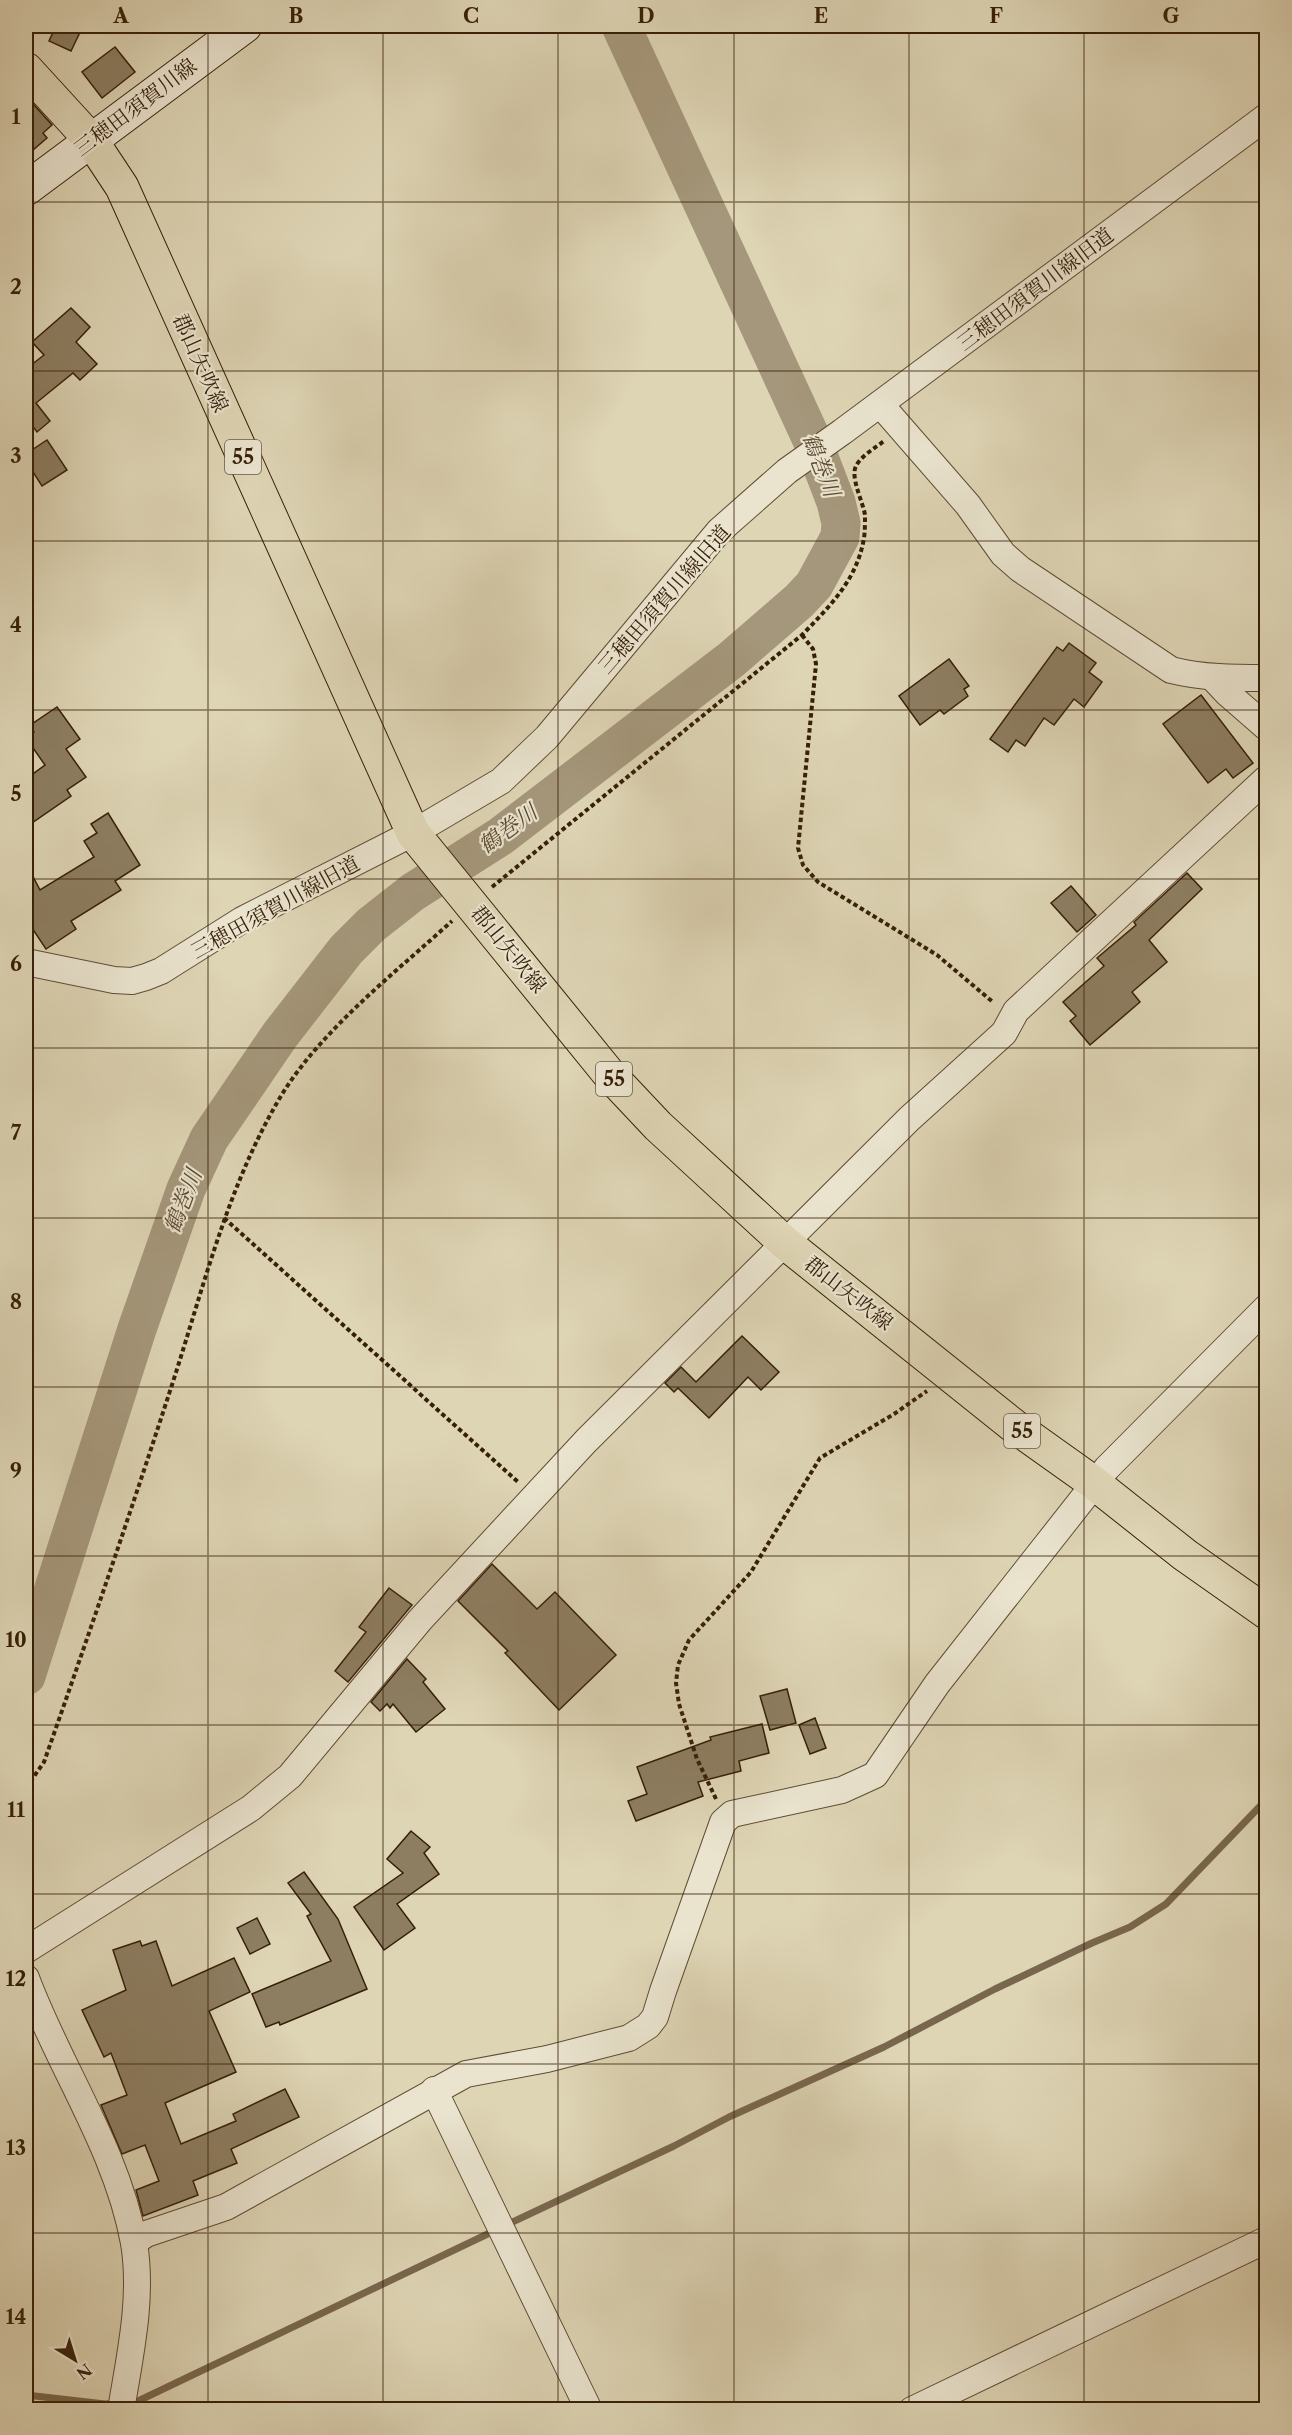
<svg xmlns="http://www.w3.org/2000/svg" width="1292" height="2435" font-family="'Libre Caslon Text','Noto Serif JP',serif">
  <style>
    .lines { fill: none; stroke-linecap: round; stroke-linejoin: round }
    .stream { stroke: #79674d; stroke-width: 7 }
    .river { stroke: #a5977b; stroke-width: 39 }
    .building { fill: #8d7e62; stroke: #361f09; stroke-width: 1.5 }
    .minor-casing { stroke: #604c34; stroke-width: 28 }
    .secondary-casing { stroke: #361f09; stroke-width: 35 }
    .primary-casing { stroke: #361f09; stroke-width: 35 }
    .path { stroke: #361f09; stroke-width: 4; stroke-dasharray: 4.5 3; stroke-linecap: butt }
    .minor { stroke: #eae4cf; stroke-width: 26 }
    .secondary { stroke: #eae4cf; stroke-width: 33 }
    .primary { stroke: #ded5b5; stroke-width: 33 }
    .grid { fill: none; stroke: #361f09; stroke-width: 1.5; stroke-opacity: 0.55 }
    .labels { text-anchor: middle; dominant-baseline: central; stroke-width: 4.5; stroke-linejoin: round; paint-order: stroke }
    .shield { fill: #eae4cf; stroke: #6c5a44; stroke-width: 1.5 }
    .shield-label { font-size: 20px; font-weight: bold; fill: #361f09 }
    .street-label { font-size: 21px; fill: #361f09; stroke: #eae4cf }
    .water-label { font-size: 22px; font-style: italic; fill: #5d4931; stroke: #eae4cf }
    .neatline { fill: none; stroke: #361f09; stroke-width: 2 }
    .grid-label { font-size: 20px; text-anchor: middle; font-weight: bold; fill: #361f09 }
  </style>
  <rect width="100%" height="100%" fill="#ded5b5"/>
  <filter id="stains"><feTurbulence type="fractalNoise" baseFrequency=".00333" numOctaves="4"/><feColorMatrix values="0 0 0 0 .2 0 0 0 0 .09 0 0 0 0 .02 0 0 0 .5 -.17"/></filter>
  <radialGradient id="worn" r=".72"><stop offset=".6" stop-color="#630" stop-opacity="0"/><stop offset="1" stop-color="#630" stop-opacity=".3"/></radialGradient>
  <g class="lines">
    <!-- stream -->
    <g class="stream">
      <polyline points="506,2225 674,2146 729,2117 884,2047 995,1989 1092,1943 1130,1927 1166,1904 1266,1800"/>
      <polyline points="26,2395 105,2404 136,2402 496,2230"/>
    </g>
    <!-- river -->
    <polyline class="river" points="26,1676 137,1329 186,1189 209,1139 280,1035 346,950 371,925 413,892 501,836 732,659 799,601 814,585 840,537 841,523 836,502 813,442 621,26"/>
  </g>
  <!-- building -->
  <g class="building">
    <polygon points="56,26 83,26 71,51 49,41"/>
    <polygon points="115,47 135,72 102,98 82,72"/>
    <polygon points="26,96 52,125 43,133 47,138 26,156"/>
    <polygon points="71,308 90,327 76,342 97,364 80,380 73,373 36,403 50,421 37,432 26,417 26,369 44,355 32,342"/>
    <polygon points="47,440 67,470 42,486 26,461 26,454"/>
    <polygon points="1069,643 1096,663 1089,672 1102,682 1084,707 1074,699 1054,725 1044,718 1025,746 1016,740 1008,752 990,739 1057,647 1063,651"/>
    <polygon points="949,659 969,686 964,689 968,696 944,714 940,710 920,725 899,696"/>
    <polygon points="1201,695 1253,763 1233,778 1226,769 1208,783 1163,724"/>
    <polygon points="57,707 80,739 66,749 86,777 67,790 71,796 26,827 26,779 45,765 26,738 34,732 29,726"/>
    <polygon points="108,813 140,865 115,881 121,890 71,921 76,929 46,949 26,919 26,863 40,890 94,857 84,841 97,833 91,824"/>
    <polygon points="1187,873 1202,889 1149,940 1167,962 1132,992 1140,1002 1090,1045 1070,1021 1076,1016 1063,1002 1104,966 1097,958 1136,925 1134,922"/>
    <polygon points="1071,886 1096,915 1077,932 1051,903"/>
    <polygon points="742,1336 779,1372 761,1390 748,1377 709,1418 678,1388 674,1392 665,1383 681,1367 696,1382"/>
    <polygon points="492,1564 537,1609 555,1592 616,1655 559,1710 505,1653 508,1651 458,1601"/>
    <polygon points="389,1588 412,1605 348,1682 335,1671 366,1632 359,1627"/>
    <polygon points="407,1659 426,1679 423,1682 445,1709 416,1732 393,1704 390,1708 387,1704 380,1711 371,1702"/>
    <polygon points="787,1689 796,1723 770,1730 760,1696"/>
    <polygon points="815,1718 826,1748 810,1754 799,1725"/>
    <polygon points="762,1724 769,1753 739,1761 741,1771 698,1782 703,1796 636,1821 628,1801 647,1794 637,1767 711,1740 710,1737"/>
    <polygon points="411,1831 430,1847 424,1853 439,1874 397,1904 415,1928 384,1950 354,1907 403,1873 387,1859"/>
    <polygon points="304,1872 338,1919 367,1989 280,2025 279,2022 266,2027 252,1994 331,1961 307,1916 311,1914 288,1883"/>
    <polygon points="257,1918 270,1944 250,1954 237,1928"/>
    <polygon points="140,1941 142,1946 156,1941 172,1986 234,1958 250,1992 209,2011 236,2072 165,2103 181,2144 236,2121 233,2114 285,2089 299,2117 231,2149 237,2163 193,2181 198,2195 143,2216 136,2190 159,2181 145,2145 122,2154 101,2105 127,2095 111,2053 104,2057 82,2010 126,1990 113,1950"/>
  </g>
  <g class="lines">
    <!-- minor casing -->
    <g class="minor-casing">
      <g id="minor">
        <path d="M880 404 968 505 1003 554 1020 569 1171 670C1203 678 1234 678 1266 678"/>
        <polyline points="1213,678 1227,693 1266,727"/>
        <polyline points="26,962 114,980 132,981 146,977 161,971 242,920 413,833 501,781 547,737 719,531 787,471 842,432 1266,117"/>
        <polyline points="26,1950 251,1808 290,1776 420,1620 586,1441 909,1119 1004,1033 1016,1011 1266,779"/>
        <path d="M26 1978C59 2067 117 2149 134 2243 143 2298 130 2355 121 2410"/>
        <polyline points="434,2090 589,2410"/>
        <polyline points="134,2242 146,2234 226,2207 466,2074 547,2059 629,2038 648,2026 655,2017 663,1991 723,1822 732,1814 842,1790 875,1775 937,1684 1107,1468 1266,1308"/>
        <polyline points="912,2410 1266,2240"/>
      </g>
    </g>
    <!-- secondary casing -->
    <g class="secondary-casing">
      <polyline id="secondary" points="26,189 245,26"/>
    </g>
    <!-- primary casing -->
    <g class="primary-casing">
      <polyline id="primary" points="26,69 91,140 122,187 413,833 609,1074 658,1126 784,1242 1014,1426 1094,1483 1185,1555 1266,1612"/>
    </g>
    <!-- path -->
    <g class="path">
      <polyline points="802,635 813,649 816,664 798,848 803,865 818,882 937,955 994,1003"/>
      <path d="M492 887 802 635C830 606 857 580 864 538 865 532 865 522 865 515 863 502 850 477 856 466 861 456 875 448 884 441"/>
      <polyline points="224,1218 518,1482"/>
      <path d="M26 1788 44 1762C87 1640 129 1517 169 1394 203 1291 227 1184 284 1091 325 1027 396 972 452 921"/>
      <polyline points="716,1799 697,1759 679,1704 676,1683 678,1665 689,1640 751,1572 820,1458 894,1414 927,1391"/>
    </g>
    <!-- minor -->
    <use href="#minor" class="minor"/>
    <!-- secondary -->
    <use href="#secondary" class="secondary"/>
    <!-- primary -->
    <use href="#primary" class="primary"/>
  </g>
  <!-- grid -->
  <path class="grid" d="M208 26V2410M383 26V2410M558 26V2410M734 26V2410M909 26V2410M1084 26V2410M26 202H1266M26 371H1266M26 541H1266M26 710H1266M26 879H1266M26 1048H1266M26 1218H1266M26 1387H1266M26 1556H1266M26 1725H1266M26 1894H1266M26 2064H1266M26 2233H1266"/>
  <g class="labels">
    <!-- shield labels -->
    <g class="shield">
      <rect x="225" y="440" width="36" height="34" rx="4.5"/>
      <rect x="596" y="1062" width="36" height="34" rx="4.5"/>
      <rect x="1004" y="1414" width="36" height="34" rx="4.5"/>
    </g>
    <g class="shield-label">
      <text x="243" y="457">55</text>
      <text x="614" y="1079">55</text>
      <text x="1022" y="1431">55</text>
    </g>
    <!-- street labels -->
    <g class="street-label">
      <text transform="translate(135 107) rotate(-37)">三穂田須賀川線</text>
      <text transform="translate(1035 289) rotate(-37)">三穂田須賀川線旧道</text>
      <text transform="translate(201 363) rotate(66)">郡山矢吹線</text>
      <text transform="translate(664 599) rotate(-49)">三穂田須賀川線旧道</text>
      <text transform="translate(275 907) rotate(-29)">三穂田須賀川線旧道</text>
      <text transform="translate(509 949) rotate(51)">郡山矢吹線</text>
      <text transform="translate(849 1293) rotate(38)">郡山矢吹線</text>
    </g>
    <!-- water labels -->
    <g class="water-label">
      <text transform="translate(821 465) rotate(69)">鶴巻川</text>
      <text transform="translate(508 829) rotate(-36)">鶴巻川</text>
      <text transform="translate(183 1201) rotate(-69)">鶴巻川</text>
    </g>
  </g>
  <!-- margin -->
  <rect width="1292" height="2435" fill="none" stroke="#ded5b5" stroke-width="66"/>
  <!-- north arrow -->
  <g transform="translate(75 2360) rotate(142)" stroke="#eae4cf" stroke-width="4.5" paint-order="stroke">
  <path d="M0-4.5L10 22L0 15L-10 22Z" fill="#361f09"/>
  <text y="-9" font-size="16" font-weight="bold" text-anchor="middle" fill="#361f09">N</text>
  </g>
  <rect x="33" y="33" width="1226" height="2369" class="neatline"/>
  <g class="grid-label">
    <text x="121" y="23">A</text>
    <text x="296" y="23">B</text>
    <text x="471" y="23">C</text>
    <text x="646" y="23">D</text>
    <text x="821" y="23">E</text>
    <text x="996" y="23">F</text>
    <text x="1171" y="23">G</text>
    <text x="16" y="124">1</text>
    <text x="16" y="294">2</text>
    <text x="16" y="463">3</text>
    <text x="16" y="632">4</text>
    <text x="16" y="801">5</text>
    <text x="16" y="971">6</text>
    <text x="16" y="1140">7</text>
    <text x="16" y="1309">8</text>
    <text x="16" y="1478">9</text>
    <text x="16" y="1647">10</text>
    <text x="16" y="1817">11</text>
    <text x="16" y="1986">12</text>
    <text x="16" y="2155">13</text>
    <text x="16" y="2324">14</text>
  </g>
  <rect width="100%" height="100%" filter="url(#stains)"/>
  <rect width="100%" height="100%" fill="url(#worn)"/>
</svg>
